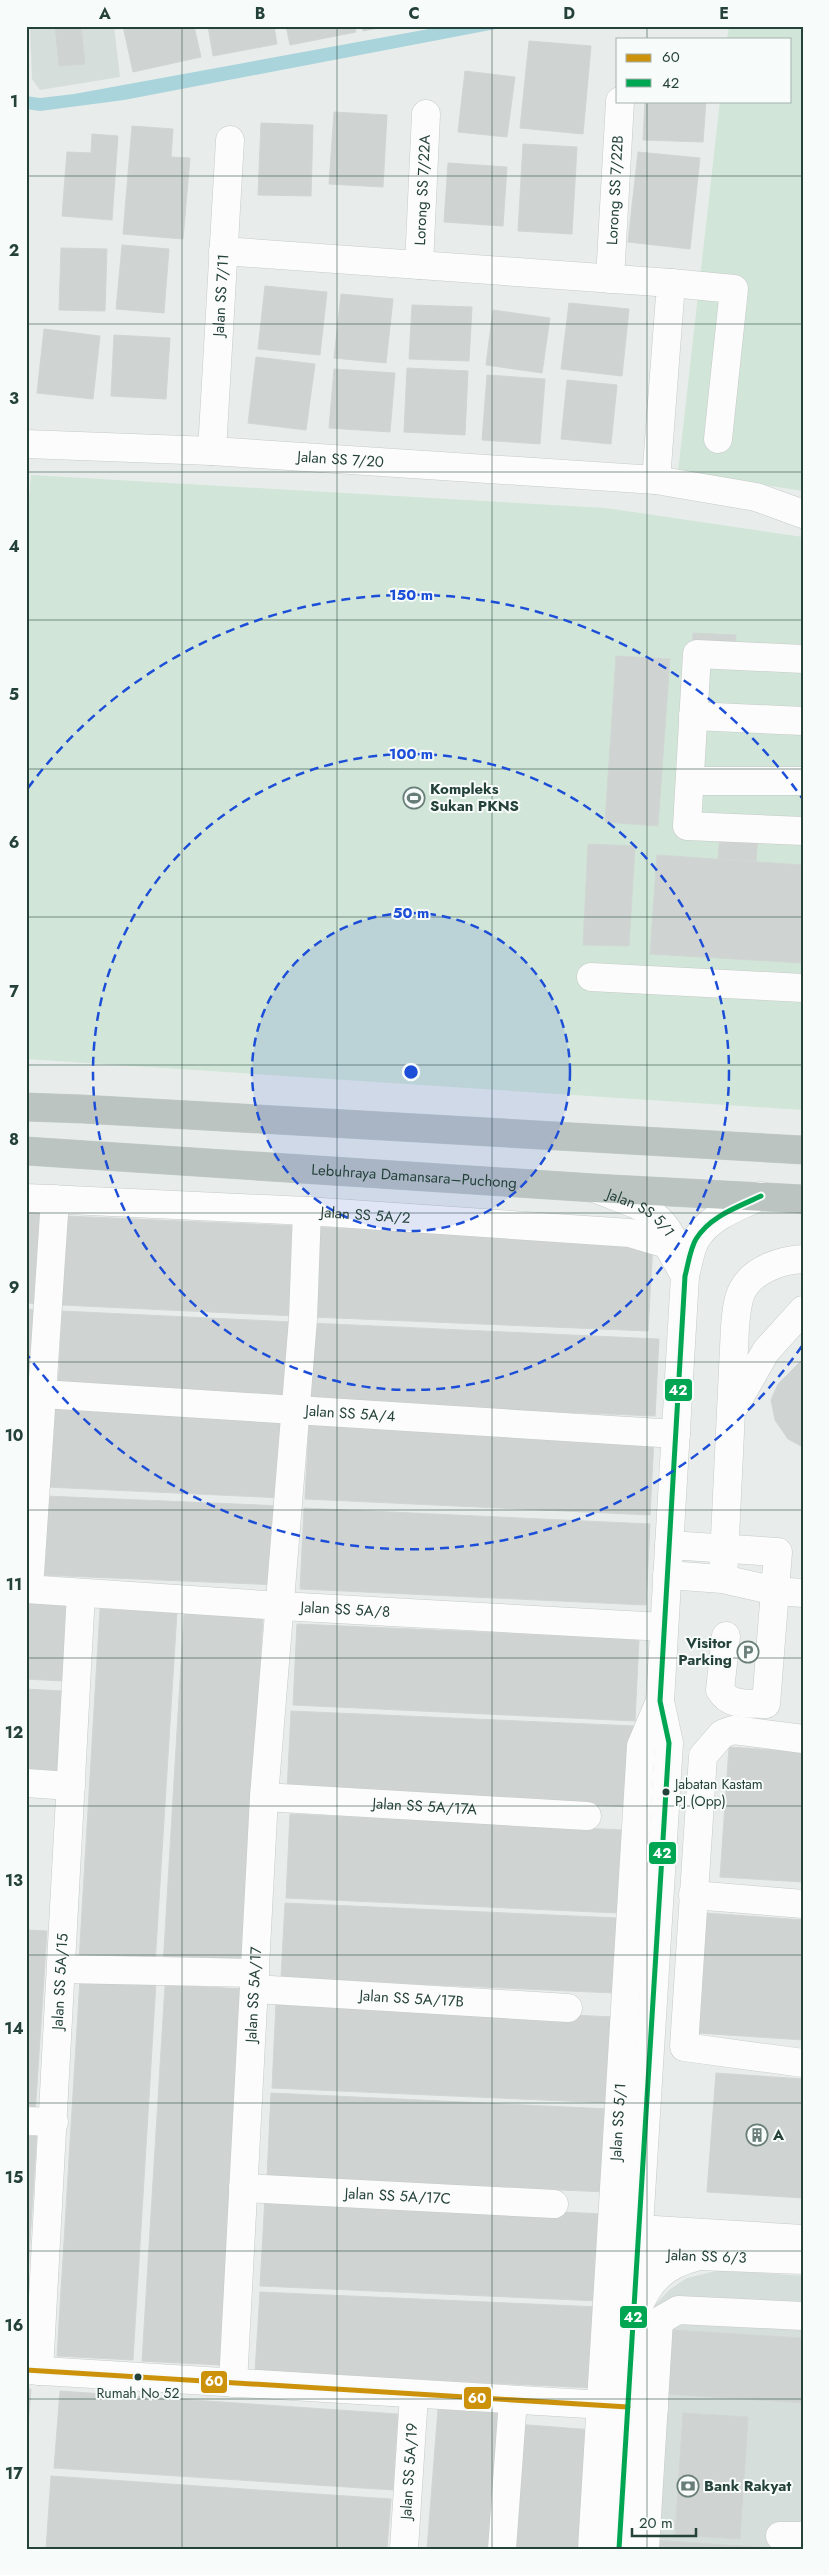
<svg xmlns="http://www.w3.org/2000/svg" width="829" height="2575" font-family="Jost,sans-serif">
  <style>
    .built { fill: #d6dedb }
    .green { fill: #d1e6d8 }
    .water { fill: #a9d4db }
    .building { fill: #cfd4d2; stroke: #d1d6d4 }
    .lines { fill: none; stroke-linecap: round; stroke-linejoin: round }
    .minor-casing { stroke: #c5cac8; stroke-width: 29 }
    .highway-casing { stroke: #c3ccc9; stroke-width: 29 }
    .minor { stroke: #fcfcfc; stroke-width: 28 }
    .highway { stroke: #bcc4c2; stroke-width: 28 }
    .bus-1-casing { stroke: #f7fbf9; stroke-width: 9 }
    .bus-2-casing { stroke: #f7fbf9; stroke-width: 9 }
    .bus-1 { stroke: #cd920c; stroke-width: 5 }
    .bus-2 { stroke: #00a651; stroke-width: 5 }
    .grid { fill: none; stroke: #24423a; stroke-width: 1; stroke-opacity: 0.55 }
    .ring { fill: none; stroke: #1d4ed8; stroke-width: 2.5; stroke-dasharray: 9 6 }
    .bus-dot { fill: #24423a; stroke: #f7fbf9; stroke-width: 2 }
    .labels { text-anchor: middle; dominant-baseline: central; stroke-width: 4; stroke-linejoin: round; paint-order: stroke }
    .bus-label { font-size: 14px; fill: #24423a; stroke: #f7fbf9; text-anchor: start }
    .street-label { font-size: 15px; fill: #24423a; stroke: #f7fbf9 }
    .poi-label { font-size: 15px; font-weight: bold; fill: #24423a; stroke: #f7fbf9; text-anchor: start }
    .centre { fill: #1d4ed8; stroke: #f7fbf9; stroke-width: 2.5 }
    .ring-label { font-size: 15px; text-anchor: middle; font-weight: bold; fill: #1d4ed8; stroke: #f7fbf9; stroke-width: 4; stroke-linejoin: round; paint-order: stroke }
    .line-badge { stroke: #f7fbf9; stroke-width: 2 }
    .badge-label { font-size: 14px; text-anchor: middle; font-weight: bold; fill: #fff }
    .neatline { fill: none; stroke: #24423a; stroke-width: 2 }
    .grid-label { font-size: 16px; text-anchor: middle; font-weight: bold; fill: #24423a }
  </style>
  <rect width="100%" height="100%" fill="#e8edeb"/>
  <!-- built -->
  <g class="built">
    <polygon points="30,26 114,26 120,77 40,90 32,79"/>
    <polygon points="720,2270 803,2276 803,2549 633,2549 651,2309 669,2290 687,2278"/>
  </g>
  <!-- green -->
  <g class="green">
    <polygon points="729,26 803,26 803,491 678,472 720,101 790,101 790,39 727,39"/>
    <polygon points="31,475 606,508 803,537 803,1110 26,1059 26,537"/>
  </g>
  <!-- water -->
  <polygon class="water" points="445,26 511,26 124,100 40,111 26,109 26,96 40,98 74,94"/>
  <!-- building -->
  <g class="building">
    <polygon points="55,26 81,26 85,64 59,66"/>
    <polygon points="123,26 194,26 201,57 133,72"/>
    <polygon points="208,26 274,26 277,44 213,56"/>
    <polygon points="286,26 355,26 356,32 290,45"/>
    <polygon points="362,26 388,26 363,31"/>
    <polygon points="529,41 591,46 583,134 520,128"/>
    <polygon points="465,71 515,77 507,137 458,132"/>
    <polygon points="645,101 706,101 703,142 643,140"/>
    <polygon points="334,112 387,115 383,187 329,184"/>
    <polygon points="261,123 313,125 311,196 258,195"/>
    <polygon points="132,126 173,129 171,157 190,158 183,239 123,234"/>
    <polygon points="92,134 118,136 112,220 62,216 67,152 91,153"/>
    <polygon points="523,144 577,147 572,234 518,231"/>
    <polygon points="638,152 700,158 690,249 628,242"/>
    <polygon points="448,163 507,167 503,226 444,222"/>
    <polygon points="122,245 169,249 164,313 116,309"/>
    <polygon points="61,248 107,249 105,311 59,310"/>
    <polygon points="265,286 327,292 320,355 258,349"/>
    <polygon points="341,294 393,299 386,363 334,358"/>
    <polygon points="569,303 629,309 622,376 561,369"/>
    <polygon points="412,305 472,307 469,361 409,359"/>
    <polygon points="493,310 550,318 542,373 486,365"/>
    <polygon points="44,329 100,336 93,399 37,393"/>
    <polygon points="114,335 170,338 166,399 111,396"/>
    <polygon points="256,357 315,364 306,430 248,423"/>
    <polygon points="407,368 468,371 465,435 404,432"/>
    <polygon points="334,369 395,373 390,432 329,428"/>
    <polygon points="487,375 545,379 540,444 482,440"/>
    <polygon points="567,380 617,385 611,444 561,439"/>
    <polygon points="693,633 736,635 735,651 692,649"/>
    <polygon points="616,656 670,659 658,826 605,822"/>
    <polygon points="720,834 758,836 756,861 718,859"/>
    <polygon points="588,844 635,846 629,946 583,945"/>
    <polygon points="657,855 803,865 803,963 650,954"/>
    <polygon points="26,1213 49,1214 44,1304 26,1303"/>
    <polygon points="65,1216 299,1226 295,1316 61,1305"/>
    <polygon points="316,1227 653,1243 648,1331 312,1317"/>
    <polygon points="26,1309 42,1310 38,1386 26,1385"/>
    <polygon points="62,1311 293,1322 289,1399 58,1389"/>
    <polygon points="310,1323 659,1339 655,1416 307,1401"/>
    <polygon points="803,1359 803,1447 788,1439 775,1420 771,1400 778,1384"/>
    <polygon points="50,1407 287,1417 283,1498 46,1487"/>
    <polygon points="309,1422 654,1438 650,1515 305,1499"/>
    <polygon points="45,1496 283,1506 279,1585 41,1575"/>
    <polygon points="304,1508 650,1524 646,1605 300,1589"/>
    <polygon points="26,1600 66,1601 62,1681 26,1679"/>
    <polygon points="100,1609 177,1612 155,1965 79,1961"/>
    <polygon points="184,1613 263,1617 242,1970 163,1966"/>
    <polygon points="297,1624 639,1639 635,1721 293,1705"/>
    <polygon points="26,1689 62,1691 58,1772 26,1771"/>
    <polygon points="291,1711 635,1726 631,1807 287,1791"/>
    <polygon points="729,1747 803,1752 803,1882 720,1877"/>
    <polygon points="290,1814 623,1830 618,1913 286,1898"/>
    <polygon points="285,1903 618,1918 614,1993 281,1978"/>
    <polygon points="706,1913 803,1920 803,2040 697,2033"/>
    <polygon points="26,1930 47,1931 35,2116 26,2116"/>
    <polygon points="80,1979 156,1983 133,2360 57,2356"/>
    <polygon points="165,1985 244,1989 221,2365 142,2361"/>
    <polygon points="276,2002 615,2017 610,2103 272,2088"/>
    <polygon points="716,2073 803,2079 803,2198 707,2192"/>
    <polygon points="271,2093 610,2109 606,2192 267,2177"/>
    <polygon points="26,2129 37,2130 26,2306"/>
    <polygon points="265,2198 604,2214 599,2301 260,2286"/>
    <polygon points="260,2292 599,2307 595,2388 255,2372"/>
    <polygon points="672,2330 803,2338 803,2403 667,2394"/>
    <polygon points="26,2389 31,2389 26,2451"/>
    <polygon points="60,2391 398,2414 393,2490 54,2468"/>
    <polygon points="438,2409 507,2413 497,2549 427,2549"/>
    <polygon points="683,2413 748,2417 740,2539 675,2535"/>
    <polygon points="515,2424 593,2430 584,2549 506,2549"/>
    <polygon points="51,2476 391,2499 387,2549 46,2549"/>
    <polygon points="654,2540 786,2549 654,2549"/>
  </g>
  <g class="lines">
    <!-- minor casing -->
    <g class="minor-casing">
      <g id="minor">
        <polyline points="223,251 671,283 656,480"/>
        <path id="s1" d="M419 265 426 114"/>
        <path id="s2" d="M610 279 620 101"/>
        <polyline points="671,283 734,289 718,439"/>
        <path id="s3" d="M26 444 212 451 656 480 756 497 803 514"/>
        <path id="s4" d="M212 451 230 140"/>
        <polyline points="803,659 697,654 687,826 803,831"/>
        <polyline points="693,716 803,721"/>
        <polyline points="690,781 803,781"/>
        <polyline points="591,977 803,988"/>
        <path id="s5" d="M599 1190C639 1206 666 1210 679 1256"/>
        <path id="s6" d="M26 1198 307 1211 630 1233 667 1244 685 1276"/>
        <path id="s7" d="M26 1393 676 1434"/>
        <polyline points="734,1407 766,1351 803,1310"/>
        <path d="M669 1545 778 1552 766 1704C748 1703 730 1707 720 1690L726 1636"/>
        <polyline points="667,1575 723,1579 775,1591 803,1593"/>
        <path d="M723 1579 735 1327C736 1316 737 1299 743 1289 754 1269 782 1260 803 1259"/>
        <path id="s8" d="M26 1589 281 1606 664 1627"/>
        <polyline points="29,1589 55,1199"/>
        <polyline points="803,1739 733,1730 722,1734 703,1756 684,2047 803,2063"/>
        <polyline points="26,1783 71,1786"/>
        <path id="s9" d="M264 1797 587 1816"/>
        <polyline points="693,1895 803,1904"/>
        <polyline points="62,1969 255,1973"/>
        <path id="s10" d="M254 1989 568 2008"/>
        <polyline points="26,2121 54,2122"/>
        <path id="s11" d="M243 2188 554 2204"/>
        <polyline points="621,2228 803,2239"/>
        <path id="s12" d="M619 2253 803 2260"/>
        <path d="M637 2311C648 2281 664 2265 696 2257"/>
        <polyline points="26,2370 654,2408"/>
        <path id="s13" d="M39 2371 81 1593"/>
        <path id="s14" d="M233 2383 264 1797 303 1319 307 1211"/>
        <polyline points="780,2536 803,2536"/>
        <path id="s15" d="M404 2549 414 2395"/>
        <polyline points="502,2549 513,2400"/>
        <path id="s16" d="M592 2549 641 1746 660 1701"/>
        <path d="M619 2549 669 1743 660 1701 685 1276C688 1265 690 1249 696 1239 710 1216 738 1207 761 1196"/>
        <polyline points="645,2549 659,2321 678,2310 803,2316"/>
      </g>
    </g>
    <!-- highway casing -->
    <g class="highway-casing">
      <g id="highway">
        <polyline points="26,1107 82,1109 803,1150"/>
        <path id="s17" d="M26 1151 594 1188 803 1199"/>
      </g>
    </g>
    <!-- minor -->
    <use href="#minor" class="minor"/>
    <!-- highway -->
    <use href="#highway" class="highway"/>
    <!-- bus-1 casing -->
    <g class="bus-1-casing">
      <polyline id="bus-1" points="26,2370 628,2407"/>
    </g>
    <!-- bus-2 casing -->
    <g class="bus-2-casing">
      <path id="bus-2" d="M619 2549 669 1743 660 1701 685 1276C688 1265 690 1249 696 1239 710 1216 738 1207 761 1196"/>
    </g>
    <!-- bus-1 -->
    <use href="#bus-1" class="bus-1"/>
    <!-- bus-2 -->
    <use href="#bus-2" class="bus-2"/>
  </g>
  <!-- grid -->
  <path class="grid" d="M182 26V2549M337 26V2549M492 26V2549M647 26V39M647 101V2549M26 176H803M26 324H803M26 472H803M26 620H803M26 769H803M26 917H803M26 1065H803M26 1213H803M26 1362H803M26 1510H803M26 1658H803M26 1806H803M26 1955H803M26 2103H803M26 2251H803M26 2399H803"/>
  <!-- distance rings -->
  <circle cx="411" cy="1072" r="159" fill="#1d4ed8" fill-opacity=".12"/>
  <g class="ring">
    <circle cx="411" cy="1072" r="159"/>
    <circle cx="411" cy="1072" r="318"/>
    <path d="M802 1346A477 477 0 0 1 28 1356M28 788A477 477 0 0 1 802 798"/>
  </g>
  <!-- icons -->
  <defs>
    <g id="stadium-ring" transform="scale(1.125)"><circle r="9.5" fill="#f7fbf9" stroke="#697e78" stroke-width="1.5"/><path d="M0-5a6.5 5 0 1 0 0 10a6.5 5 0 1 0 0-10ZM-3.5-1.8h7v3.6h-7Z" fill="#697e78"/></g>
    <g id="parking-ring" transform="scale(1.125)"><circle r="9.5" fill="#f7fbf9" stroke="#697e78" stroke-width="1.5"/><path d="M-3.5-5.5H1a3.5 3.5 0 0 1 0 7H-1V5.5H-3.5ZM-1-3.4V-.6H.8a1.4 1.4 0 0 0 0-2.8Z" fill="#697e78"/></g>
    <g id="building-ring" transform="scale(1.125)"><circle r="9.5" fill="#f7fbf9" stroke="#697e78" stroke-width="1.5"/><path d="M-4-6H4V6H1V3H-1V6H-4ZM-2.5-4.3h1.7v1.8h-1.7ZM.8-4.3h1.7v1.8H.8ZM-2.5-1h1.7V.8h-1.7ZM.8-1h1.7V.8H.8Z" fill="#697e78"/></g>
    <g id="bank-ring" transform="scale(1.125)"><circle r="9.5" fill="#f7fbf9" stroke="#697e78" stroke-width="1.5"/><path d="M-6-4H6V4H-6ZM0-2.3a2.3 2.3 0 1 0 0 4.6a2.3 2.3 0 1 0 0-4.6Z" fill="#697e78"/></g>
  </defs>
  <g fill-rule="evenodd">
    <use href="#stadium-ring" x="414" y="798"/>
    <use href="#parking-ring" x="748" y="1652"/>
    <use href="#building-ring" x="757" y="2135"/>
    <use href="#bank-ring" x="688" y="2486"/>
  </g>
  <!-- markers -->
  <g class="bus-dot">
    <circle cx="666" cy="1792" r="4.5"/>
    <circle cx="138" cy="2377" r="4.5"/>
  </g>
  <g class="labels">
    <!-- bus labels -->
    <g class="bus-label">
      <text x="675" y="1784">Jabatan Kastam<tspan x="675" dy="17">PJ (Opp)</tspan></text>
      <text x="138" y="2393" text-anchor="middle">Rumah No 52</text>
    </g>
    <!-- street labels -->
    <g class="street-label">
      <text stroke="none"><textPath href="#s1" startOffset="75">Lorong SS 7/22A</textPath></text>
      <text stroke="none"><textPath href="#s2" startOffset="89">Lorong SS 7/22B</textPath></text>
      <text stroke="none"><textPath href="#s4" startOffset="156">Jalan SS 7/11</textPath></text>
      <text stroke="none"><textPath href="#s3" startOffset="315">Jalan SS 7/20</textPath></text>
      <text stroke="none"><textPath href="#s17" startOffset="389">Lebuhraya Damansara–Puchong</textPath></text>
      <text stroke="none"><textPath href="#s6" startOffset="340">Jalan SS 5A/2</textPath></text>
      <text stroke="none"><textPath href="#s5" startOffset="48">Jalan SS 5/1</textPath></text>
      <text stroke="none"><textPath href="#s7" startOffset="325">Jalan SS 5A/4</textPath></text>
      <text stroke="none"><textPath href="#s8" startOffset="320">Jalan SS 5A/8</textPath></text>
      <text stroke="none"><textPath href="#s9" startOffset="161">Jalan SS 5A/17A</textPath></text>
      <text stroke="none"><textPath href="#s13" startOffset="390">Jalan SS 5A/15</textPath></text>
      <text stroke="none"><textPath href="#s14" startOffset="389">Jalan SS 5A/17</textPath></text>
      <text stroke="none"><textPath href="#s10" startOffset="158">Jalan SS 5A/17B</textPath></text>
      <text stroke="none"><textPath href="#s16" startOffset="428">Jalan SS 5/1</textPath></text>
      <text stroke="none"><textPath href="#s11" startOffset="155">Jalan SS 5A/17C</textPath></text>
      <text stroke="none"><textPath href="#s12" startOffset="88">Jalan SS 6/3</textPath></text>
      <text stroke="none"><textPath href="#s15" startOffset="78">Jalan SS 5A/19</textPath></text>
    </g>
    <!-- poi labels -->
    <g class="poi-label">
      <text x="430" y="789">Kompleks<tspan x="430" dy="17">Sukan PKNS</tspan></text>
      <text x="732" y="1643" text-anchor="end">Visitor<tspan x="732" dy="17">Parking</tspan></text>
      <text x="773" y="2135">A</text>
      <text x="704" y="2486">Bank Rakyat</text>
    </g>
  </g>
  <circle cx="411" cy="1072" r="8" class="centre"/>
  <g class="ring-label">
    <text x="411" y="600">150 m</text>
    <text x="411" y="759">100 m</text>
    <text x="411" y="918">50 m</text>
  </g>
  <g class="line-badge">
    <rect x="664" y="1378" width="29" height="24" rx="5" fill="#00a651"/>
    <rect x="648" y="1841" width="29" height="24" rx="5" fill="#00a651"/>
    <rect x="619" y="2305" width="29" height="24" rx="5" fill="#00a651"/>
    <rect x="200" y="2370" width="28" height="24" rx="5" fill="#cd920c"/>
    <rect x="463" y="2386" width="29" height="24" rx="5" fill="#cd920c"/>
  </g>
  <g class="badge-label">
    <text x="678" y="1395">42</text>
    <text x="662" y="1858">42</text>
    <text x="633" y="2322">42</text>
    <text x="214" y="2386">60</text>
    <text x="477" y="2403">60</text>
  </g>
  <!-- border -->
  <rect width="829" height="2575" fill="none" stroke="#f7fbf9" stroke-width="55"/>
  <!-- legend -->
  <rect x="616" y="38" width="175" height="65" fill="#f7fbf9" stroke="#a3b1ad"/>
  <rect x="626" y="54" width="25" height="8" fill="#cd920c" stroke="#a3b1ad"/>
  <text x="662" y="62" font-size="15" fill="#24423a">60</text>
  <rect x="626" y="79" width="25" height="8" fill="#00a651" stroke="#a3b1ad"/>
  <text x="662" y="88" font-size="15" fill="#24423a">42</text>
  <!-- scale -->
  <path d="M632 2528v8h64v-8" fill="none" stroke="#24423a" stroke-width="2.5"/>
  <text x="639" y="2528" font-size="15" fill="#24423a" stroke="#f7fbf9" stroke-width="4" paint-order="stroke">20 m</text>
  <rect x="28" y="28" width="774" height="2520" class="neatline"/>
  <g class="grid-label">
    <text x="105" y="19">A</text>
    <text x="260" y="19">B</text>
    <text x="414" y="19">C</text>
    <text x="569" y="19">D</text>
    <text x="724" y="19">E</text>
    <text x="14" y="107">1</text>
    <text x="14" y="256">2</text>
    <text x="14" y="404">3</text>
    <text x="14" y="552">4</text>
    <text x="14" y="700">5</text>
    <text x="14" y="848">6</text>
    <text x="14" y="997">7</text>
    <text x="14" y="1145">8</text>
    <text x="14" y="1293">9</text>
    <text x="14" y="1441">10</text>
    <text x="14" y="1590">11</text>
    <text x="14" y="1738">12</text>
    <text x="14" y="1886">13</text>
    <text x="14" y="2034">14</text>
    <text x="14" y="2183">15</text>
    <text x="14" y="2331">16</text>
    <text x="14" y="2479">17</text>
  </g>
</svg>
